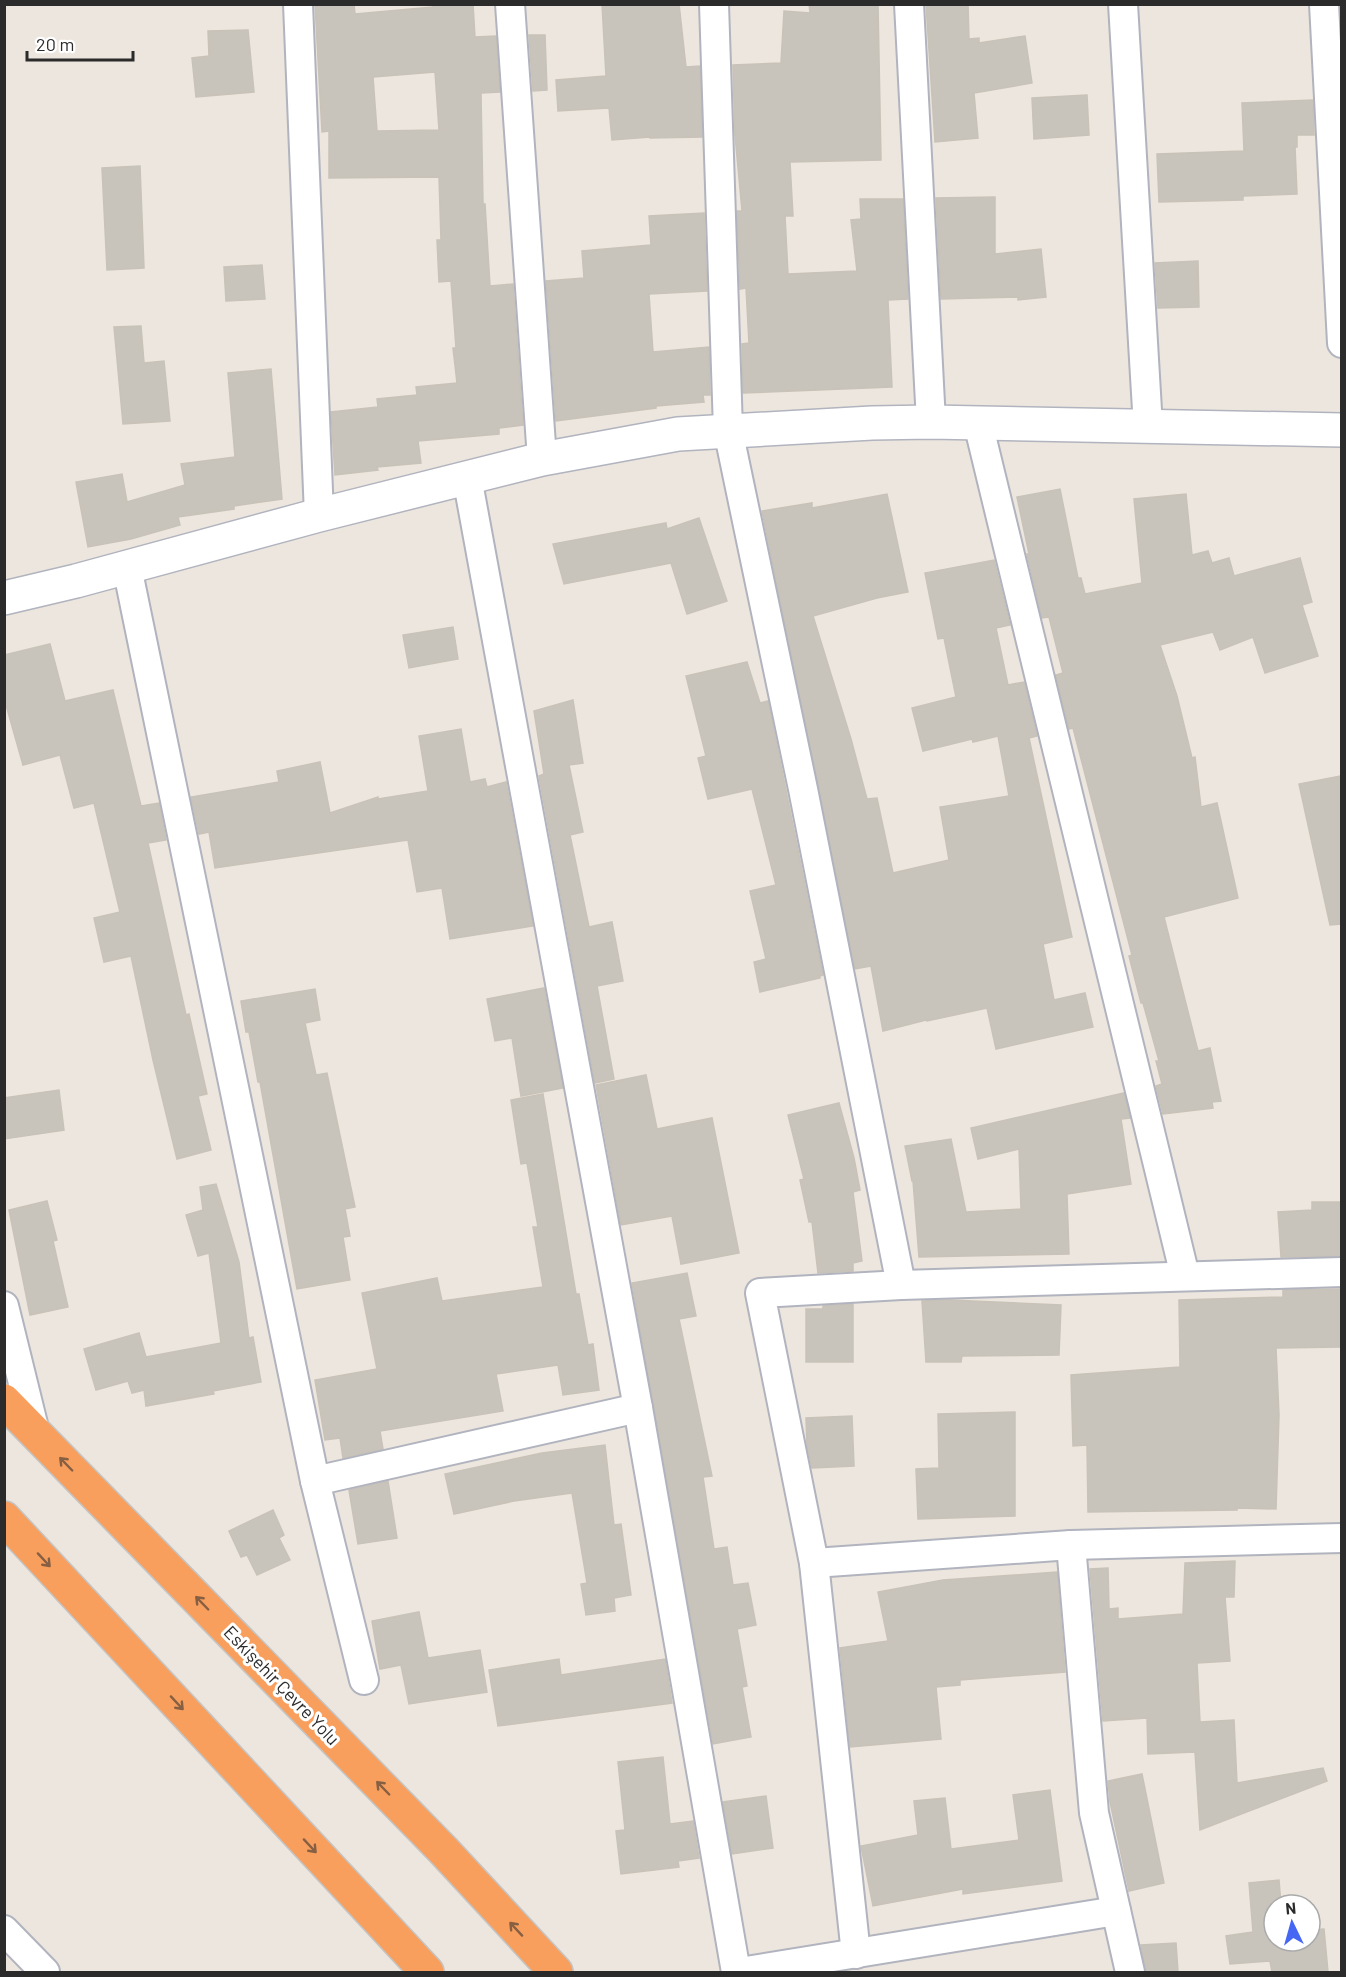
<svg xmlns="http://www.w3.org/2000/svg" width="1346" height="1977" font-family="Barlow,sans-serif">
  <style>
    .building { fill: #c8c4bc; stroke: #c8c2b8; stroke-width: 1.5; fill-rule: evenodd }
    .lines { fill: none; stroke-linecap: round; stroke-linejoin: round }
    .street-casing { stroke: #b1b4be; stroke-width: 32 }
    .secondary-casing { stroke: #b1b4be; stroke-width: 36 }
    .highway-casing { stroke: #c4c4c4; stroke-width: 36 }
    .street { stroke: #fff; stroke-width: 28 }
    .secondary { stroke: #fff; stroke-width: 33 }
    .highway { stroke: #f89f5e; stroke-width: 33 }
    .oneway { stroke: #875f42 }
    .labels { text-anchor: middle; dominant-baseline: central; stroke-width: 6; stroke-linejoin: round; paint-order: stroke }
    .street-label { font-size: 18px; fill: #2b2b2b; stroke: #fff }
  </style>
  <rect width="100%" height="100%" fill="#ece6de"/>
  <!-- building -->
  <g class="building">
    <path d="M315 4H354L355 14 433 7 432 4H473L475 37 496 36 500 92 481 93 483 204H485L490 286 513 284 523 425 499 428V434L418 441 421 463 377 467 378 470 335 475 331 412 378 407 377 399 417 395 416 387 457 383 453 348H456L451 281 439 282 437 240H441L439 177 329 178V131L322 132ZM435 72 439 130 377 131 373 77Z"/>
    <polygon points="602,4 679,4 686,67 700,66 702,137 650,138 650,137 612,140 609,108 558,111 556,80 606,76"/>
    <polygon points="809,4 878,4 881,160 790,162 793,216 785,216 788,274 857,271 851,220 861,219 860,199 903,199 908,299 888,300 892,387 743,393 742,344 749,343 746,288 740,289 737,211 742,211 735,135 733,65 781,63 784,11 810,13"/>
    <polygon points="926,4 968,4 969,39 979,38 979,43 1025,36 1032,83 974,93 978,138 935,142"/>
    <polygon points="248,30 254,92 196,97 192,58 209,56 208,31"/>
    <polygon points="529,35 545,35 547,90 533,91"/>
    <polygon points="1087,95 1089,135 1034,139 1032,98"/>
    <polygon points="1313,100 1314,135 1297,135 1297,147 1295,147 1297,194 1243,196 1243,200 1159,202 1157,154 1244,151 1242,103"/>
    <polygon points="140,166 144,268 107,270 102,168"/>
    <polygon points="995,197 995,254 1041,249 1046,297 1018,300 1018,297 941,299 936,198"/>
    <polygon points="704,213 707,291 649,294 653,352 709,347 710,395 703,395 704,402 656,406 656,408 556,421 546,281 584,278 582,251 651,245 649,216"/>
    <polygon points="1198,261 1199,307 1158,308 1155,263"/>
    <polygon points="262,265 265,299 226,301 224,267"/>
    <polygon points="141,326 144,363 164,361 170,421 123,424 114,327"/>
    <polygon points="271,369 282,499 234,506 234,509 178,517 180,525 131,539 88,547 76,482 122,474 127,502 185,485 181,464 235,457 228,373"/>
    <polygon points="1060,489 1078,578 1081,578 1085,594 1142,583 1134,499 1186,494 1192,555 1208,551 1212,563 1229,558 1234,576 1300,558 1312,602 1302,605 1318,656 1265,673 1253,637 1220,650 1213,632 1160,645 1177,696 1192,758 1195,757 1201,807 1217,803 1238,898 1164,917 1198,1051 1210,1048 1221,1101 1212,1102 1213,1108 1163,1114 1156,1086 1162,1084 1156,1061 1159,1061 1143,1003 1141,1003 1129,956 1132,955 1073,728 1069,729 1056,675 1063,673 1049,617 1042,618 1027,554 1029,554 1017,497"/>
    <polygon points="887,494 908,592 877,598 813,616 851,739 867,799 877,798 893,873 949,860 940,807 1009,796 998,736 973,742 972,739 923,751 912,708 956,697 944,638 938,639 925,573 994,560 1010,625 996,628 1008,685 1024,682 1037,736 1029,738 1072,937 1043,944 1054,1000 1085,993 1093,1027 996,1049 987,1008 927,1021 926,1020 883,1031 871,966 855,969 762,511 812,503 812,508"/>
    <polygon points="699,518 727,601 687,614 671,563 564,584 553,544 666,523 667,529"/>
    <polygon points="453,627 458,659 409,668 403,635"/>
    <polygon points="50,644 65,701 113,690 141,806 159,803 166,840 148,843 186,1015 189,1014 207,1094 198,1096 211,1150 177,1159 153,1060 131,956 104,962 94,918 120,912 94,803 74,808 60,755 23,765 4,698 4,655"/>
    <polygon points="747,662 760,703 768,701 823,975 820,976 820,978 760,992 754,962 766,959 750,891 776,885 752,789 708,799 698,758 706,756 686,676"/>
    <polygon points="573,700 583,763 569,765 583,832 570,835 589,927 612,922 623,981 597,986 614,1079 595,1083 539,776 544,774 534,711"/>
    <polygon points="461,729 470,782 485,779 487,787 506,782 533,926 450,939 442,888 417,892 408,840 215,868 209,832 199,834 191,797 279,782 277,771 320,762 330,813 378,797 378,799 428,791 419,736"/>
    <polygon points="1341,776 1341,924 1330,925 1299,784"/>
    <polygon points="544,988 563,1088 521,1096 512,1038 495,1041 487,999"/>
    <polygon points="315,989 320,1020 305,1023 316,1075 327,1073 355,1207 345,1209 350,1236 343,1237 350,1280 297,1289 260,1082 258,1082 249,1032 246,1032 241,1001"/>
    <polygon points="646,1075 657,1129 712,1118 739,1253 681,1264 672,1216 621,1225 596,1085"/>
    <polygon points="59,1090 64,1130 4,1139 4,1098"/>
    <polygon points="1124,1093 1130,1118 1121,1119 1131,1184 1067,1194 1069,1254 919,1257 913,1181 912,1181 905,1146 951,1139 966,1212 1021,1209 1019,1149 978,1159 971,1128"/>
    <polygon points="543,1094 576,1294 579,1294 588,1345 593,1344 599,1390 563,1395 558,1365 496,1374 503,1411 380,1431 383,1449 343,1458 340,1438 325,1440 315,1380 377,1369 362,1293 437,1278 442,1301 543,1287 533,1227 538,1227 527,1163 521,1164 511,1100"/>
    <polygon points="839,1103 854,1158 860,1190 853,1192 862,1261 853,1263 853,1271 818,1273 812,1222 809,1222 800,1180 804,1179 788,1115"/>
    <polygon points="216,1184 239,1262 249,1338 253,1337 261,1382 213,1391 214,1394 146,1406 144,1390 132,1393 128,1381 96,1390 84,1349 139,1333 146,1357 221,1343 209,1253 198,1256 186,1215 203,1210 200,1187"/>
    <polygon points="47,1201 57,1240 53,1241 68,1307 30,1315 9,1210"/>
    <polygon points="1312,1202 1341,1202 1341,1256 1281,1257 1278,1212 1312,1210"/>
    <polygon points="687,1273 696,1316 679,1319 712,1476 703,1477 714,1549 727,1547 733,1585 748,1583 756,1625 737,1629 747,1686 742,1687 751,1737 713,1744 632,1283"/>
    <polygon points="1341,1289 1341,1347 1276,1348 1279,1415 1276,1509 1237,1508 1237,1510 1088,1512 1087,1445 1073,1446 1071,1375 1180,1367 1179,1300 1283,1297 1283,1290"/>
    <polygon points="950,1300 1061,1305 1059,1355 962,1356 961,1362 926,1362 922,1301"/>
    <polygon points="853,1304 853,1362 806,1362 806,1309 823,1309 823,1306"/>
    <polygon points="1015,1412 1015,1516 918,1519 916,1469 939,1468 938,1414"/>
    <polygon points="852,1416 854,1466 812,1468 807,1445 806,1418"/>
    <polygon points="605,1445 614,1525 621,1524 631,1595 614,1598 615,1611 586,1615 581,1584 587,1583 572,1493 514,1501 454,1514 445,1474 542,1453"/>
    <polygon points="388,1481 397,1538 358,1544 349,1490"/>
    <polygon points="273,1510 284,1535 279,1538 290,1560 257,1575 247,1555 241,1557 229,1531"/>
    <polygon points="1235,1561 1234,1597 1225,1597 1230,1661 1197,1663 1200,1722 1234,1720 1237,1783 1323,1768 1327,1781 1200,1830 1195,1752 1148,1754 1147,1718 1103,1721 1090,1569 1108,1568 1109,1609 1118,1608 1118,1619 1183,1614 1185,1563"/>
    <polygon points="1057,1572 1065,1672 960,1680 960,1685 936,1687 941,1739 850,1747 840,1648 888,1641 878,1592 943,1580"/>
    <polygon points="419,1612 428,1658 480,1650 487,1692 409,1704 401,1665 380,1669 372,1621"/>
    <polygon points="559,1659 561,1675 665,1659 672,1703 498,1726 489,1670"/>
    <polygon points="663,1757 670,1824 693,1821 699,1858 678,1861 679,1867 621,1874 616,1831 625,1830 618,1762"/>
    <polygon points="1142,1774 1164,1883 1129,1891 1110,1802 1108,1781"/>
    <polygon points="1050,1790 1062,1881 963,1894 963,1889 873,1906 861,1846 918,1835 914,1801 945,1798 951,1849 1019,1840 1013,1795"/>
    <polygon points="766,1796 773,1848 732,1854 723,1802"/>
    <polygon points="1279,1880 1281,1905 1274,1905 1274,1941 1310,1941 1310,1930 1324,1929 1328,1972 1272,1972 1270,1961 1230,1964 1226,1936 1253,1932 1249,1883"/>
    <polygon points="1176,1943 1178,1972 1146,1972 1141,1945"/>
  </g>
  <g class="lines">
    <!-- street casing -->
    <g class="street-casing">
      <g id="street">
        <polyline points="298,4 319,515"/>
        <polyline points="510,4 542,459"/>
        <polyline points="714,4 728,430 803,789 901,1285"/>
        <polyline points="909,4 931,422"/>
        <polyline points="1123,4 1148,427"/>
        <polyline points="1324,4 1342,343"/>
        <polyline points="978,423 1185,1276"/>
        <polyline points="127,567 315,1481 364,1680"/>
        <polyline points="4,1306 35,1432"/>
        <polyline points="638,1408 736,1972"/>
        <polyline points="315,1481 638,1408 467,477"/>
        <polyline points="1071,1545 1094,1813 1130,1972"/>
        <polyline points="814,1563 1071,1545 1342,1538"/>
        <polyline points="4,1930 45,1972"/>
        <polyline points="856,1954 814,1563 760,1293 901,1285 1342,1272"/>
        <polyline points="740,1972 1116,1911"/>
      </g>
    </g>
    <!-- secondary casing -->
    <g class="secondary-casing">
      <polyline id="secondary" points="4,598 76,581 319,515 542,459 678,434 872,423 931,422 1342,430"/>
    </g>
    <!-- highway casing -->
    <g class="highway-casing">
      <g id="highway">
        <polyline points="4,1401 443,1850 556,1972"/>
        <polyline points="4,1518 427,1972"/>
      </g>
    </g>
    <!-- street -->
    <use href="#street" class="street"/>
    <!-- secondary -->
    <use href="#secondary" class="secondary"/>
    <!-- highway -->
    <use href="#highway" class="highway"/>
  </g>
  <!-- one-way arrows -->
  <defs><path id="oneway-shaft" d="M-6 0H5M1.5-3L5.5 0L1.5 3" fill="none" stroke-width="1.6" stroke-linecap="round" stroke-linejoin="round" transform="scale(1.5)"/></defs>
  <g class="oneway">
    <use href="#oneway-shaft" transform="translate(66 1464) rotate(-134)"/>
    <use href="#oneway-shaft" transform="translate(44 1560) rotate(47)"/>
    <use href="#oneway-shaft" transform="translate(202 1603) rotate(-134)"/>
    <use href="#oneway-shaft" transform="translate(177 1703) rotate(47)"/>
    <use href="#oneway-shaft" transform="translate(383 1788) rotate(-134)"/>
    <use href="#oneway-shaft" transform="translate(310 1846) rotate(47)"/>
    <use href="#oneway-shaft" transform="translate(516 1929) rotate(-133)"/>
  </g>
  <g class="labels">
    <!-- street labels -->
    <g class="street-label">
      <text transform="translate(282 1685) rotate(46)">Eskişehir Çevre Yolu</text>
    </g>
  </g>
  <!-- border -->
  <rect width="1346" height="1977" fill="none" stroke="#2b2b2b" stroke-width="12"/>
  <!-- north arrow -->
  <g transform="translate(1292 1923) rotate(355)"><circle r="28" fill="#ffffff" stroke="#aaaaaa" stroke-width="1.5"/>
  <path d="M0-4.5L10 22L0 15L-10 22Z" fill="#4567f3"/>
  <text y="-9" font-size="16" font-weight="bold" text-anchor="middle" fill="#2b2b2b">N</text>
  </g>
  <!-- scale -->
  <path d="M27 51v9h106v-9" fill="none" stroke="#2b2b2b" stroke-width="3"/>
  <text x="36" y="51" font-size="18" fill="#2b2b2b" stroke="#ffffff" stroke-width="4.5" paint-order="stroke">20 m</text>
</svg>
